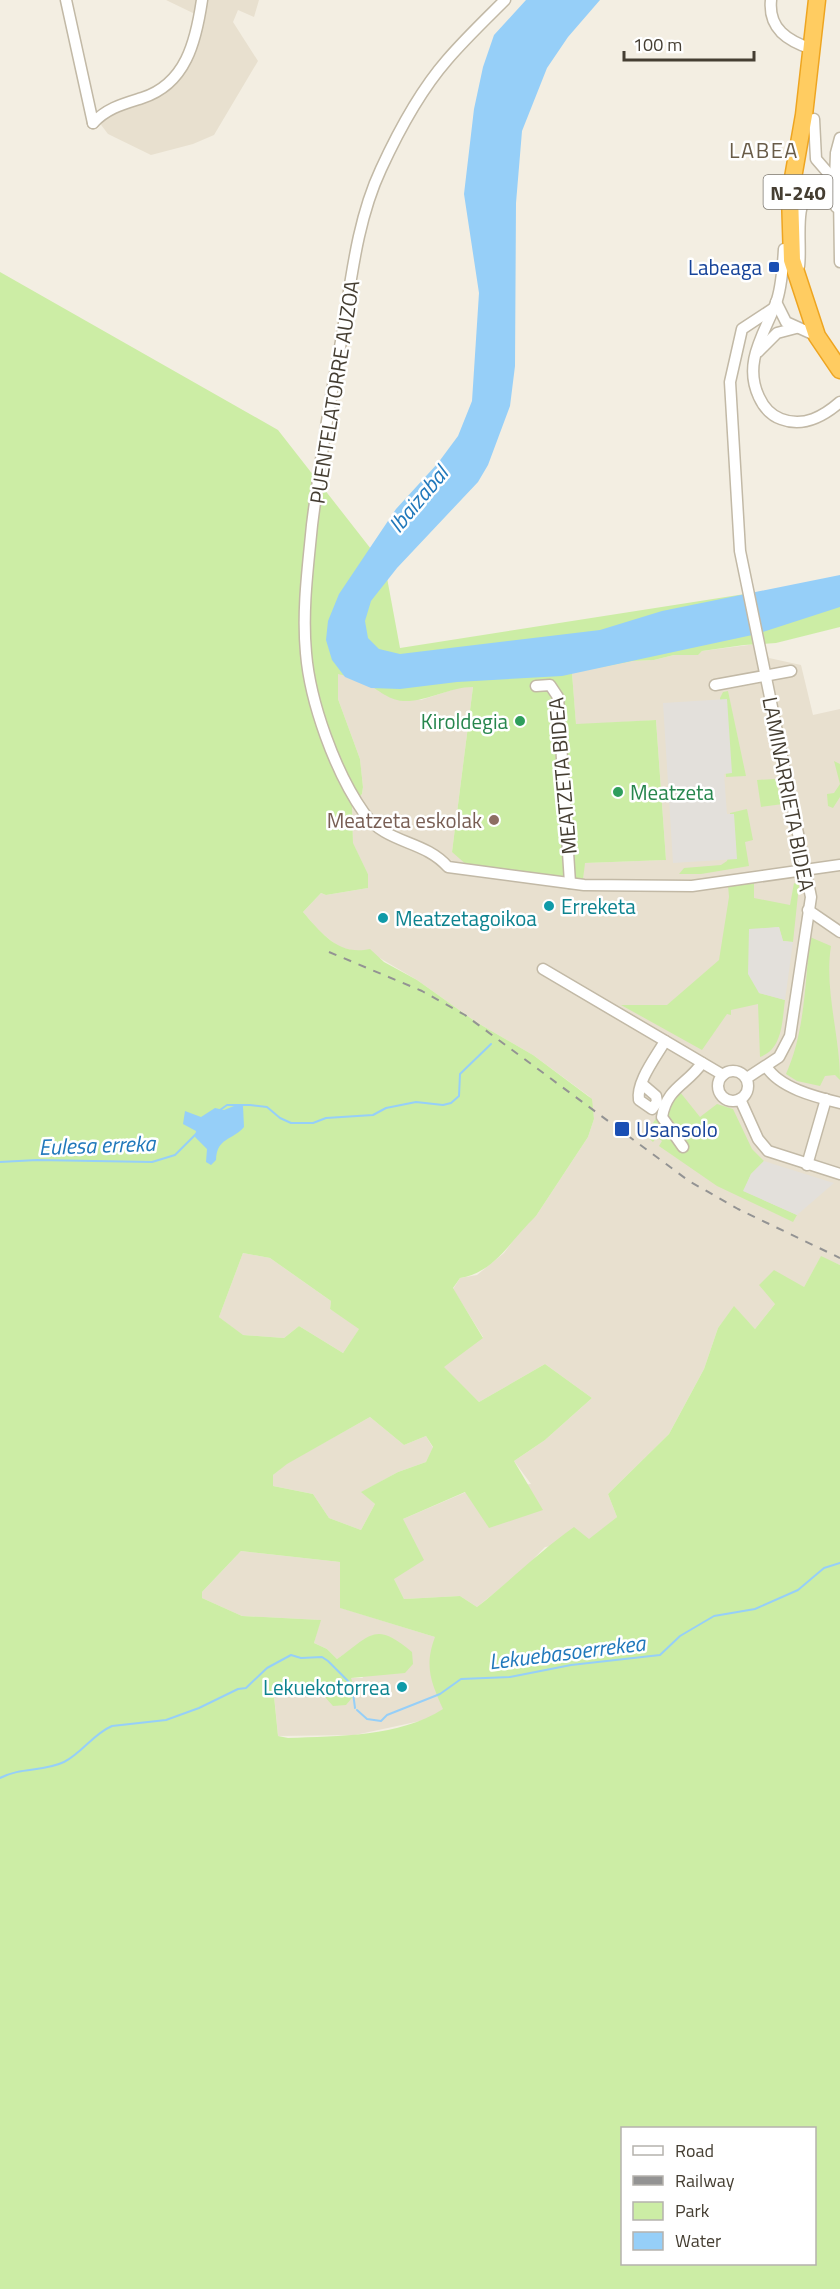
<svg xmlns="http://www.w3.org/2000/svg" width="840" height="2289" font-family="'Titillium Web',sans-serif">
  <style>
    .residential { fill: #e8e0cf }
    .green { fill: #cceda5; fill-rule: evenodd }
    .parking { fill: #e3e0db }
    .water { fill: #96cff8 }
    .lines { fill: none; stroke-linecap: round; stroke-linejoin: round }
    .stream { stroke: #96cff8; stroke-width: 2 }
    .minor-casing { stroke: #c2b9a6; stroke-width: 13 }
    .highway-casing { stroke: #eea521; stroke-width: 19 }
    .minor { stroke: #fff; stroke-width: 10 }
    .highway { stroke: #ffcc61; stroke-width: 16 }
    .rail { stroke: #939393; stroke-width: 2; stroke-dasharray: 8 8; stroke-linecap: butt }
    .transit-dot { fill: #1a4fb4; stroke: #fff; stroke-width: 2 }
    .leisure-dot { fill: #2e9e5b; stroke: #fff; stroke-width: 2 }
    .education-dot { fill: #8d6e63; stroke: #fff; stroke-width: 2 }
    .culture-dot { fill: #0f9aa8; stroke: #fff; stroke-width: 2 }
    .labels { text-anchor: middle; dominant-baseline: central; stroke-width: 5; stroke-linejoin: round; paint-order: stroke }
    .shield { fill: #fff; stroke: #7d7870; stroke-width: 1.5 }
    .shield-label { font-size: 20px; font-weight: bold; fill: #453e32 }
    .transit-label { font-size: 21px; fill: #164399; stroke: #fff; text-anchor: end }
    .street-label { font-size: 21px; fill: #453e32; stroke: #fff }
    .leisure-label { font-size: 21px; fill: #27864d; stroke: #fff; text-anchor: end }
    .education-label { font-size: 21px; fill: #785e54; stroke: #fff; text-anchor: end }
    .culture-label { font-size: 21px; fill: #0d838f; stroke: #fff; text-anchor: start }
    .neighbourhood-label { font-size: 22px; letter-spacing: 1.5px; fill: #695c48; stroke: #fff }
    .water-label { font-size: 22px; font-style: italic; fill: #2078bb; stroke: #fff }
  </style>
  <rect width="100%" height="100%" fill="#f3eee2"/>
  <!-- residential -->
  <g class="residential">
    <polygon points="166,0 259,0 254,17 238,10 233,22 258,61 214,135 193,144 151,155 108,134 99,122 164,84 184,58 197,15"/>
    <polygon points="764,643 769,658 801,665 813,715 840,709 840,1265 821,1257 804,1287 775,1304 755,1329 734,1307 718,1328 704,1369 669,1434 608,1494 617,1517 589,1540 545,1547 524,1569 477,1607 460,1596 404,1599 394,1579 403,1519 466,1492 531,1484 514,1461 545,1440 592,1398 545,1364 479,1402 443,1367 483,1337 453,1289 460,1278 477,1275 504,1253 524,1226 536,1216 588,1137 594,1119 590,1097 533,1055 476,1022 417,980 378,957 339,947 319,931 303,912 321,893 326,895 368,888 368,874 353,844 352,805 362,794 363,787 360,759 338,699 338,673 421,700 461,687 473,687 452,852 583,880 584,863 666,860 656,720 576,725 572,673 633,661 654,660 674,655 697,655 702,651"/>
    <polygon points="243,1253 270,1258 331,1301 330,1309 360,1328 343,1353 299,1326 284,1338 242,1335 219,1317"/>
    <polygon points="370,1417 404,1445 426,1436 433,1448 426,1462 398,1472 362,1492 375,1504 361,1530 329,1518 313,1494 273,1486 273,1475 286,1464"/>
    <polygon points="241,1551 340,1562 341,1608 435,1637 435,1690 444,1709 425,1720 355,1735 278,1736 274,1695 284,1698 305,1687 316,1686 323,1697 351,1678 363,1678 349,1651 337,1659 327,1649 314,1643 320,1620 242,1616 202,1598 202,1592"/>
  </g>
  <!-- green -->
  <g class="green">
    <path d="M0 272 278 430 385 567 400 648 840 579V627L776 643 744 645 702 651 698 655H674L654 660 633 661 572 673 576 724 656 720 666 860 585 863 583 880 468 866 452 852 473 687C449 687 428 702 403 701 387 700 376 687 361 681 354 678 346 676 338 674V699L360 759 363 787 362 794 352 805 353 843 368 874V888L326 895 321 893 303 912C322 934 339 956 370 949L384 962 417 980 476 1022 533 1055 592 1099 594 1119 588 1137 536 1216C511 1239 496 1272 460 1278L453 1288 483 1338 444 1367 479 1402 545 1364 592 1398 545 1440 514 1461 543 1510 489 1528 465 1492 403 1519 424 1560 394 1579 404 1599 460 1596 477 1607C510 1581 540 1551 574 1527L589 1539 617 1517 608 1494 669 1434 704 1369 718 1328 734 1306 755 1329 775 1304 759 1285 774 1270 804 1287 821 1256 840 1265V2289H0ZM243 1253 270 1258 331 1301 330 1309 359 1329 343 1353 299 1326 284 1338 243 1335 219 1317ZM370 1417 404 1445 426 1436 433 1447 426 1462 398 1472 361 1492 375 1504 361 1530 329 1518 313 1494 273 1486V1475L287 1464ZM241 1551 340 1562V1608L435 1637C424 1666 431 1682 443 1709 399 1737 339 1736 288 1738L278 1736 274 1696C289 1699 302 1688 316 1687L333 1706 346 1705 356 1693 351 1678 405 1673 413 1664 412 1652C374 1620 371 1636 337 1659L327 1649 314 1643 321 1620 242 1616 202 1598V1592ZM622 2128H814V2264H622Z"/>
    <polygon points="728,691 746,776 726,777 720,698 723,692"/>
    <polygon points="834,761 840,764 840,797 833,808 828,806 827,794 834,793 840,784"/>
    <polygon points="775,779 783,804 761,807 757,780"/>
    <polygon points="747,809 753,840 745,842 749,866 701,874 679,874 684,868 721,865 727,861 730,851 736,850 733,818 730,818 730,813"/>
    <path d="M754 882V898L790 905 794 883 799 885 793 942 783 941 779 927 749 930 759 993 785 1000C782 1021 783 1049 760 1057L758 1004 731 1010V1015L727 1014 702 1050 621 1005H667L719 960 729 897 728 885Z"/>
    <path d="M810 937 831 946C824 990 840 1035 840 1080L835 1075 825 1076 820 1086 797 1081 786 1074C805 1032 805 983 810 937Z"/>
    <polygon points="680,1092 700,1117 717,1104 733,1109 752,1149 764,1161 751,1174 744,1191 797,1215 793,1222 717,1186 659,1146 662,1141 657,1137 653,1142 645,1135 669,1099"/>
  </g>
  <!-- parking -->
  <g class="parking">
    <polygon points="727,699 732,773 724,774 727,814 734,814 737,859 673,863 663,703"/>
    <polygon points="779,927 783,941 793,942 785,1000 759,993 748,974 749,929"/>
    <polygon points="764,1161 824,1180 834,1183 797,1215 743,1191 751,1174"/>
  </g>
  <!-- water -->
  <g class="water">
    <polygon points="526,0 600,0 568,37 547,68 522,131 516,203 515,366 510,406 488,465 478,482 397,568 371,601 365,621 368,638 379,649 400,654 600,630 662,611 840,575 840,607 757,634 562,676 457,682 400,689 371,688 345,677 332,660 326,640 328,621 339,594 396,509 438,463 458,436 472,401 479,293 464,194 474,109 483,67 494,35"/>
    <path d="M234 1106H243L244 1127C232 1141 217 1137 216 1160L211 1165 206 1162 207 1149 195 1137 196 1131 183 1124 185 1111 201 1117 215 1108 224 1110Z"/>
  </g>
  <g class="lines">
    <!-- stream -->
    <g class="stream">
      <polyline points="220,1110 227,1105 250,1105 267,1107 280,1118 291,1123 313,1123 326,1118 373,1115 386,1108 416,1102 443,1105 451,1103 459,1096 460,1074 491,1044"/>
      <polyline points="0,1162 37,1160 152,1162 175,1155 197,1133"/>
      <polyline points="357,1710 367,1719 381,1721 387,1715 440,1694 461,1679 510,1677 571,1665 660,1655 680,1636 714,1616 755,1609 798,1590 824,1568 840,1563"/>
      <path d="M0 1778C21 1767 43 1772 64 1762 82 1753 93 1734 112 1726L166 1720 199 1708 238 1689 246 1688 267 1668 291 1655 301 1658 322 1657 328 1661 352 1685 355 1708"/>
    </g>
    <!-- minor casing -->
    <g class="minor-casing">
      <g id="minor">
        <polyline points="66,0 93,123"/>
        <path d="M505 0C485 20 465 39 447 60 420 91 398 132 381 169 357 220 351 281 342 336 330 399 320 462 312 525 308 567 302 610 306 653 310 702 335 772 364 813 387 845 423 839 448 867L584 885 692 886 840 865"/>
        <path d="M771 0C768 29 788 41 812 49"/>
        <polyline points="814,119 816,159 835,181 839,193 840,262"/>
        <path d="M93 123C107 108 123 104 142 98 186 84 196 41 202 0"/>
        <polyline points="835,181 836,153 840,138"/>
        <path d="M784 249C783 266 782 284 777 300 766 332 742 361 759 397 764 408 770 415 781 419 804 428 824 416 840 402"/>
        <path d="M799 266C802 244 793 204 812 187 826 184 832 195 836 207"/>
        <polyline points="776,302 786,322 817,336"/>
        <polyline points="758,352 777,333 796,328"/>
        <polyline points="715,685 791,671"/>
        <polyline points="536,686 550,685 558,697 570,883"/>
        <polyline points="808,910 840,932"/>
        <polyline points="543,969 723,1075"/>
        <path d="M766 1066C779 1088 816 1097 840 1103"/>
        <circle cx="733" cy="1086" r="15"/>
        <polyline points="747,1078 779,1057 790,1036 811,897 740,551 730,382 742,329 774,308"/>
        <path d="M642 1084 656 1096 657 1102 652 1109 639 1100C636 1082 656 1057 665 1041"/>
        <polyline points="740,1099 758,1139 768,1151 840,1174"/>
        <path d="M683 1147 662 1117C667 1087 687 1085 702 1063"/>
        <polyline points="807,1165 826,1099"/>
      </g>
    </g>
    <!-- highway casing -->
    <g class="highway-casing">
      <polyline id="highway" points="817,0 804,115 790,195 792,260 817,336 840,370"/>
    </g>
    <!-- minor -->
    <use href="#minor" class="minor"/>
    <!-- highway -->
    <use href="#highway" class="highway"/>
    <!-- rail -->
    <polyline class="rail" points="329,952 422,991 465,1015 689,1181 738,1209 840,1258"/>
  </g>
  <!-- markers -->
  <g class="transit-dot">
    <rect x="768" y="261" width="12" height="12" rx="3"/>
    <rect x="614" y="1121" width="16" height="16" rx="3"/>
  </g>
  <g class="leisure-dot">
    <circle cx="520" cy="721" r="6"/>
    <circle cx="618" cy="792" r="6"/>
  </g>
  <circle class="education-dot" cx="494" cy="820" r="6"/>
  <g class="culture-dot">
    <circle cx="549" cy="906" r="6"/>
    <circle cx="383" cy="918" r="6"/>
    <circle cx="402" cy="1687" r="6"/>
  </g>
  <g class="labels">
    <!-- shield labels -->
    <rect class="shield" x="763.5" y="175" width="69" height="34" rx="4.5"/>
    <g class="shield-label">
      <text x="798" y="192">N-240</text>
    </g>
    <!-- transit labels -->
    <g class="transit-label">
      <text x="762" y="267">Labeaga</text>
      <text x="636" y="1129" text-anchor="start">Usansolo</text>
    </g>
    <!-- street labels -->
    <g class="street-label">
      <text transform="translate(334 392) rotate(-81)">PUENTELATORRE AUZOA</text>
      <text transform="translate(562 776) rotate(-95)">MEATZETA BIDEA</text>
      <text transform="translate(789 794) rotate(79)">LAMINARRIETA BIDEA</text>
    </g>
    <!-- leisure labels -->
    <g class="leisure-label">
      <text x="508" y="721">Kiroldegia</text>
      <text x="630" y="792" text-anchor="start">Meatzeta</text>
    </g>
    <!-- education labels -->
    <g class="education-label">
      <text x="482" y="820">Meatzeta eskolak</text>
    </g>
    <!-- culture labels -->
    <g class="culture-label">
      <text x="561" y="906">Erreketa</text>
      <text x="395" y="918">Meatzetagoikoa</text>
      <text x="390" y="1687" text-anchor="end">Lekuekotorrea</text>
    </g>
    <!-- neighbourhood labels -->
    <g class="neighbourhood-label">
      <text x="764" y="150">LABEA</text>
    </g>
    <!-- water labels -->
    <g class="water-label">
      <text transform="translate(418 499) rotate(-50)">Ibaizabal</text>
      <text transform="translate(97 1145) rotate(-2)">Eulesa erreka</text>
      <text transform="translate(567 1652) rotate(-7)">Lekuebasoerrekea</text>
    </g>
  </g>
  <!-- legend -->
  <rect x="621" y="2127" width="195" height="138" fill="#ffffff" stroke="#b5b2ad" stroke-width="1.5"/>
  <rect x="633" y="2146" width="30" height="9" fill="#ffffff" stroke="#b5b2ad" stroke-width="1.5"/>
  <text x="675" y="2157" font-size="18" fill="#453e32">Road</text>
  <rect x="633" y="2176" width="30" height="9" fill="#939393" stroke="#b5b2ad" stroke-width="1.5"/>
  <text x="675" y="2187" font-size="18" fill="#453e32">Railway</text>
  <rect x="633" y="2202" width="30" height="18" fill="#cceda5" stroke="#b5b2ad" stroke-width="1.5"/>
  <text x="675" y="2217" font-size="18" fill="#453e32">Park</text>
  <rect x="633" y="2232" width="30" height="18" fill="#96cff8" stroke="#b5b2ad" stroke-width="1.5"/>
  <text x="675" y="2247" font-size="18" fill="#453e32">Water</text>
  <!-- scale -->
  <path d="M624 51v9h130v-9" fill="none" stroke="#453e32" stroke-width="3"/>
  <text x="633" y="51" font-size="18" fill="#453e32" stroke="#ffffff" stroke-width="4.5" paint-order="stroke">100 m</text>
</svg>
